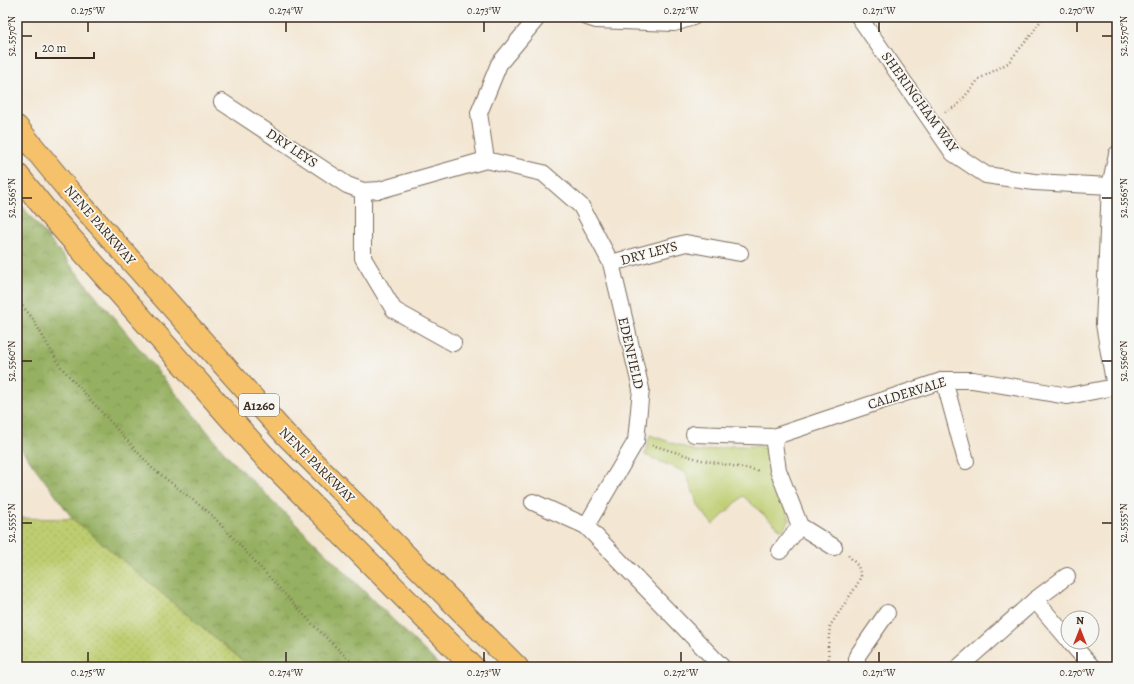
<svg xmlns="http://www.w3.org/2000/svg" width="1134" height="684" font-family="Alegreya,serif">
  <style>
    .green { fill: #becd6f; stroke: #7c7c46 }
    .forest { fill: url(#forest-crowns); stroke: #686d40 }
    .park { fill: url(#park-dots); stroke: #7c7c46 }
    .lines { fill: none; stroke-linecap: round; stroke-linejoin: round }
    .street-casing { stroke: #7b6c5d; stroke-width: 18 }
    .highway-casing { stroke: #7b6c5d; stroke-width: 24 }
    .path { stroke: #7b6c5d; stroke-width: 2.5; stroke-dasharray: 1 3; stroke-linecap: butt }
    .street { stroke: #fff; stroke-width: 16 }
    .highway { stroke: #f5c16b; stroke-width: 22 }
    .ticks { fill: none; stroke: #3b2a1e; stroke-width: 1.5 }
    .labels { text-anchor: middle; dominant-baseline: central; stroke-width: 3.5; stroke-linejoin: round; paint-order: stroke }
    .shield { fill: #f6f6f2; stroke: #73675e; stroke-width: 1 }
    .shield-label { font-size: 13px; font-weight: bold; fill: #3b2a1e }
    .street-label { font-size: 14px; fill: #3b2a1e; stroke: #f6f6f2 }
    .neatline { fill: none; stroke: #3b2a1e; stroke-width: 1.5 }
    .ticks-label { font-size: 10px; text-anchor: middle; fill: #3b2a1e }
  </style>
  <defs>
    <pattern id="forest-crowns" width="20" height="18" patternUnits="userSpaceOnUse"><rect width="20" height="18" fill="#96b062"/><path d="M2 6a3 3 0 1 1 6 0M12 15a3 3 0 1 1 6 0" fill="none" stroke="#7c8f50"/></pattern>
    <pattern id="park-dots" width="8" height="8" patternUnits="userSpaceOnUse"><rect width="8" height="8" fill="#becd6f"/><path d="M2 2h.1M6 6h.1" fill="none" stroke="#a4b060" stroke-width="1.8" stroke-linecap="round"/></pattern>
  </defs>
  <rect width="100%" height="100%" fill="#f6f6f2"/>
  <filter id="ink" filterUnits="userSpaceOnUse"><feTurbulence type="fractalNoise" baseFrequency=".025" numOctaves="2"/><feDisplacementMap in="SourceGraphic" scale="8" xChannelSelector="R" yChannelSelector="G"/><feConvolveMatrix kernelMatrix="1 2 1 2 8 2 1 2 1" color-interpolation-filters="sRGB"/></filter>
  <filter id="wash" filterUnits="userSpaceOnUse"><feTurbulence type="fractalNoise" baseFrequency=".012" numOctaves="4" result="noise"/><feDisplacementMap in="SourceGraphic" scale="16" xChannelSelector="R" yChannelSelector="G"/><feGaussianBlur stdDeviation="0.9" result="paint"/><feColorMatrix in="noise" values="0 0 0 0 0 0 0 0 0 0 0 0 0 0 0 0 0 1.4 0 .05"/><feComposite in="paint" operator="in"/></filter>
  <g filter="url(#wash)">
    <rect width="100%" height="100%" fill="#f3e6d2"/>
    <!-- green -->
    <polygon class="green" points="650,435 698,452 732,446 758,446 768,450 790,520 782,531 743,496 713,525 699,507 685,472 645,455"/>
    <!-- forest -->
    <polygon class="forest" points="17,200 230,459 441,667 250,667 73,519 17,443"/>
    <!-- park -->
    <polygon class="park" points="17,518 73,519 250,667 17,667"/>
  </g>
  <g filter="url(#ink)">
    <g class="lines">
      <!-- street casing -->
      <g class="street-casing">
        <g id="street">
          <polyline points="587,17 596,20 674,23 693,17"/>
          <polyline points="859,17 953,153 986,175 1034,182 1110,186"/>
          <polyline points="222,102 347,185 363,191 380,190 486,160 543,173 581,206 611,263 641,389 636,441 586,526"/>
          <polyline points="1117,154 1110,186 1104,324 1115,387 1117,389"/>
          <polyline points="486,160 479,113 499,64 538,17"/>
          <polyline points="363,191 363,258 394,310 453,343"/>
          <polyline points="611,263 686,243 740,253"/>
          <polyline points="944,380 966,461"/>
          <polyline points="694,434 773,437"/>
          <polyline points="533,502 586,526 722,667"/>
          <polyline points="834,547 800,526 778,470 773,437 944,380 973,380 1068,396 1115,387"/>
          <polyline points="780,551 800,526"/>
          <polyline points="1035,600 1067,576"/>
          <polyline points="1070,642 1092,667"/>
          <polyline points="857,667 857,656 887,613"/>
          <polyline points="959,667 1035,600 1068,639"/>
        </g>
      </g>
      <!-- highway casing -->
      <g class="highway-casing">
        <g id="highway">
          <polyline points="17,127 69,191 285,434 517,667"/>
          <polyline points="17,174 45,209 263,455 473,667"/>
        </g>
      </g>
      <!-- path -->
      <g class="path">
        <polyline points="945,112 957,106 979,79 1008,63 1031,35 1043,17"/>
        <polyline points="17,300 31,316 60,366 152,468 211,514 317,629 357,667"/>
        <polyline points="652,445 701,460 760,471"/>
        <polyline points="829,667 828,646 830,626 857,585 861,576 858,566 848,555"/>
      </g>
      <!-- street -->
      <use href="#street" class="street"/>
      <!-- highway -->
      <use href="#highway" class="highway"/>
    </g>
  </g>
  <!-- ticks -->
  <path class="ticks" d="M88 22V32M286 22V32M484 22V32M681 22V32M879 22V32M1077 22V32M22 36H32M1102 36H1112M22 198H32M1102 198H1112M22 361H32M1102 361H1112M22 523H32M1102 523H1112M88 652V662M286 652V662M484 652V662M681 652V662M879 652V662M1077 652V662"/>
  <g class="labels">
    <!-- shield labels -->
    <rect class="shield" x="239" y="394" width="40" height="22" rx="3"/>
    <g class="shield-label">
      <text x="259" y="405">A1260</text>
    </g>
    <!-- street labels -->
    <g class="street-label">
      <text transform="translate(920 102) rotate(54)">SHERINGHAM WAY</text>
      <text transform="translate(292 148) rotate(34)">DRY LEYS</text>
      <text transform="translate(100 225) rotate(49)">NENE PARKWAY</text>
      <text transform="translate(649 253) rotate(-15)">DRY LEYS</text>
      <text transform="translate(631 353) rotate(77)">EDENFIELD</text>
      <text transform="translate(907 393) rotate(-17)">CALDERVALE</text>
      <text transform="translate(317 465) rotate(45)">NENE PARKWAY</text>
    </g>
  </g>
  <!-- margin -->
  <rect width="1134" height="684" fill="none" stroke="#f6f6f2" stroke-width="44"/>
  <!-- north arrow -->
  <g transform="translate(1080 630)"><circle r="19" fill="#f6f6f2" stroke="#aba49d"/>
  <path d="M0-3L7 15L0 10L-7 15Z" fill="#c8321e"/>
  <text y="-6" font-size="11" font-weight="bold" text-anchor="middle" fill="#3b2a1e">N</text>
  </g>
  <!-- scale -->
  <path d="M36 52v6h58v-6" fill="none" stroke="#3b2a1e" stroke-width="2"/>
  <text x="42" y="52" font-size="12" fill="#3b2a1e" stroke="#f6f6f2" stroke-width="3" paint-order="stroke">20 m</text>
  <rect x="22" y="22" width="1090" height="640" class="neatline"/>
  <g class="ticks-label">
    <text x="88" y="14">0.275°W</text>
    <text x="286" y="14">0.274°W</text>
    <text x="484" y="14">0.273°W</text>
    <text x="681" y="14">0.272°W</text>
    <text x="879" y="14">0.271°W</text>
    <text x="1077" y="14">0.270°W</text>
    <text transform="translate(11 36) rotate(-90)" y="4">52.5570°N</text>
    <text transform="translate(1123 36) rotate(-90)" y="4">52.5570°N</text>
    <text transform="translate(11 198) rotate(-90)" y="4">52.5565°N</text>
    <text transform="translate(1123 198) rotate(-90)" y="4">52.5565°N</text>
    <text transform="translate(11 361) rotate(-90)" y="4">52.5560°N</text>
    <text transform="translate(1123 361) rotate(-90)" y="4">52.5560°N</text>
    <text transform="translate(11 523) rotate(-90)" y="4">52.5555°N</text>
    <text transform="translate(1123 523) rotate(-90)" y="4">52.5555°N</text>
    <text x="88" y="676">0.275°W</text>
    <text x="286" y="676">0.274°W</text>
    <text x="484" y="676">0.273°W</text>
    <text x="681" y="676">0.272°W</text>
    <text x="879" y="676">0.271°W</text>
    <text x="1077" y="676">0.270°W</text>
  </g>
</svg>
